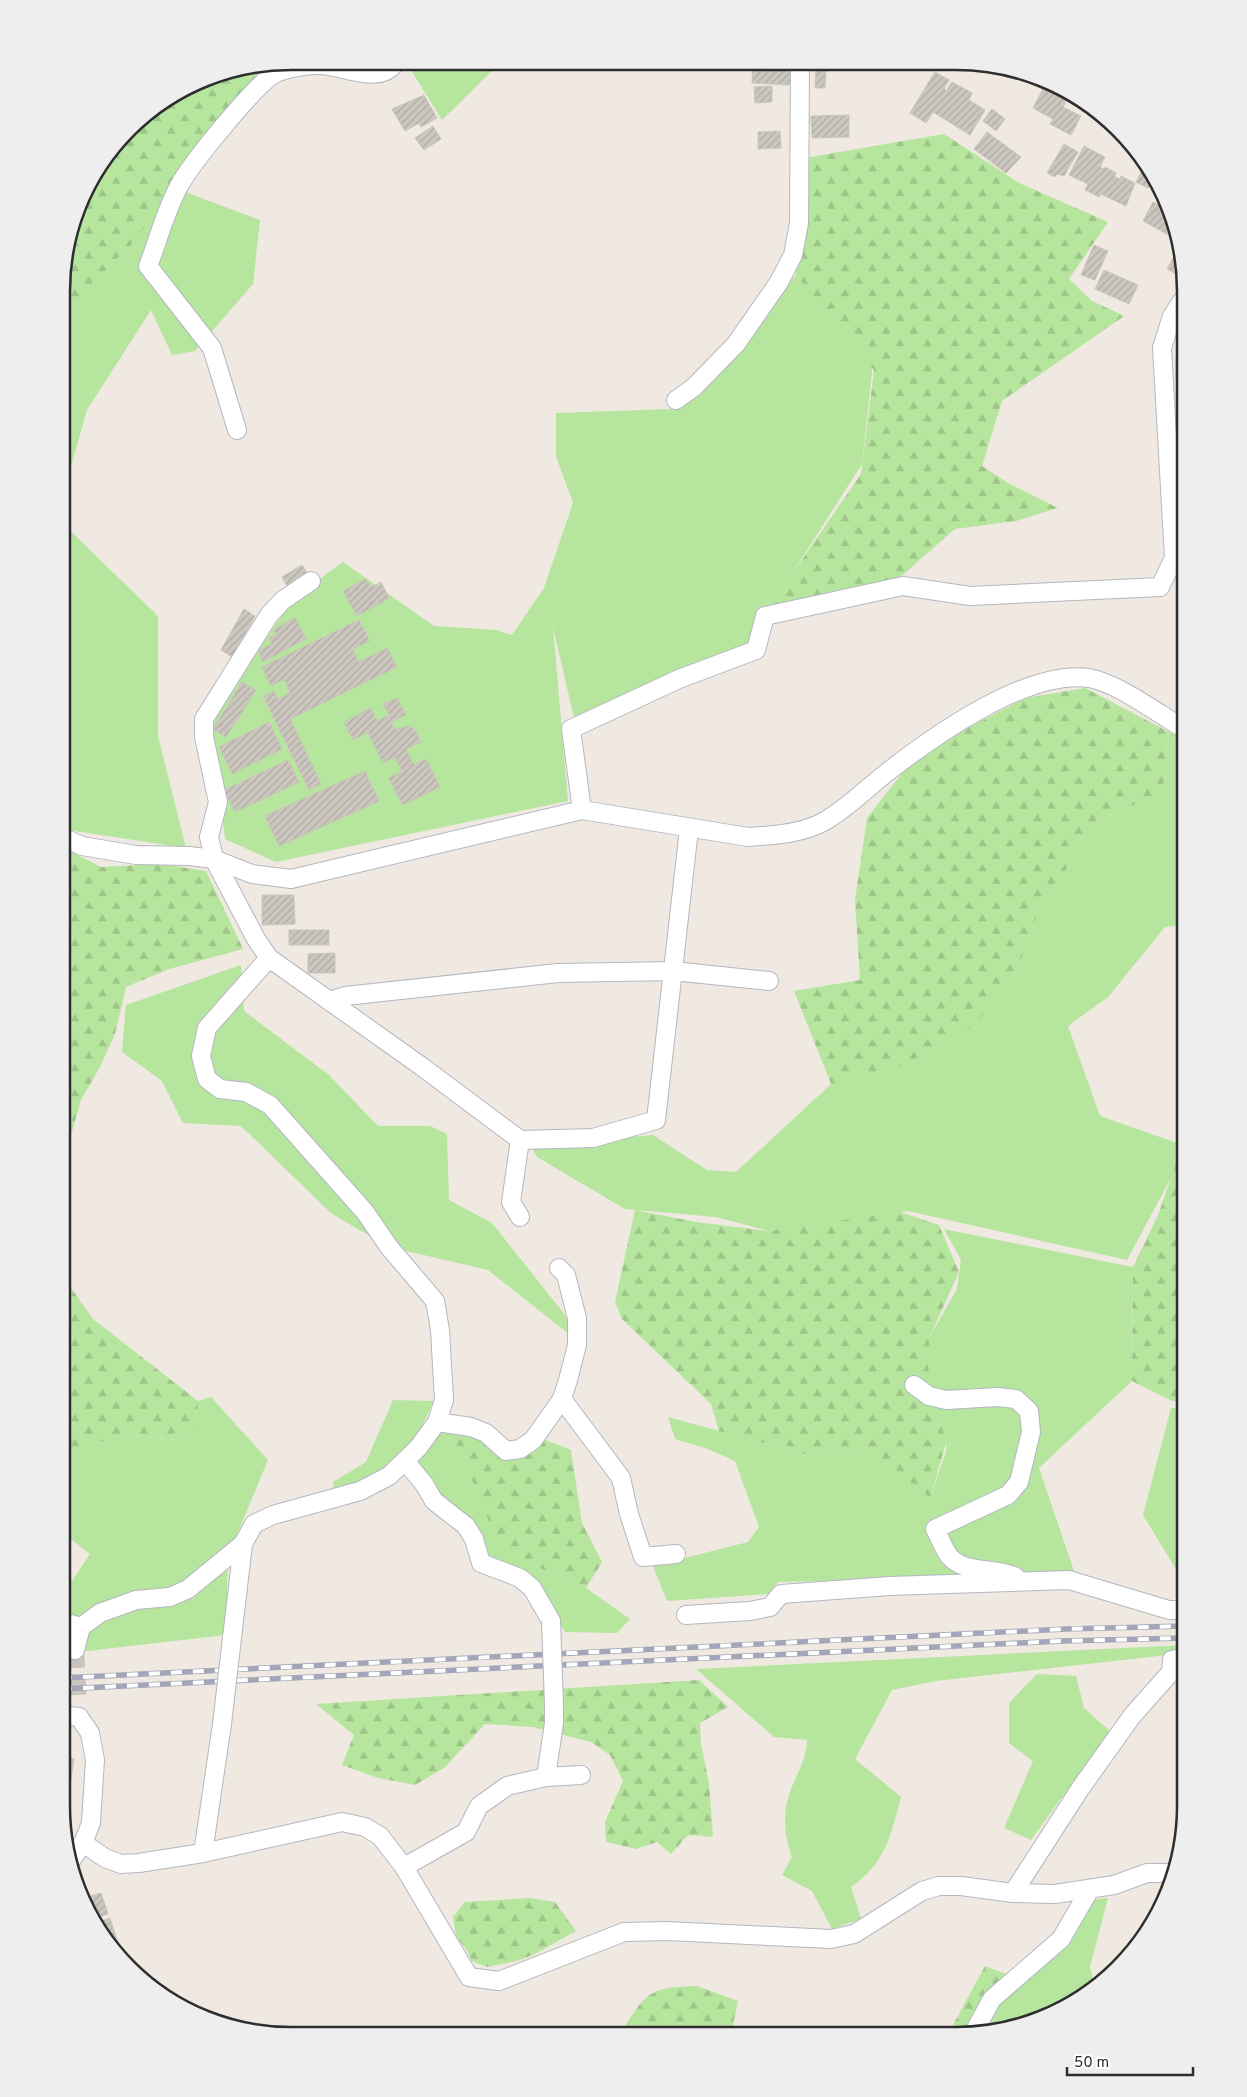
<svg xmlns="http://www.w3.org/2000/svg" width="1247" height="2097" font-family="Overpass,sans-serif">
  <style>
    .grass { fill: #b6e59e }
    .forest { fill: url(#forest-firs) }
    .cemetery { fill: url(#cemetery-stones) }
    .building { fill: url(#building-hatch); stroke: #cbc5ba }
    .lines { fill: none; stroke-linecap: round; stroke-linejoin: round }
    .minor-tunnel { stroke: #c8c4bd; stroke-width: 18; stroke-dasharray: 18 9; stroke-linecap: butt }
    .minor-casing { stroke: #b4b7c1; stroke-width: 20 }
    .minor { stroke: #fff; stroke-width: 18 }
    .rail-casing { stroke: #a3a6b8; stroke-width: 5.5 }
    .rail { stroke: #fff; stroke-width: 4; stroke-dasharray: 11; stroke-linecap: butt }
    .minor-bridge-casing { stroke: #b4b7c1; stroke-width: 20; stroke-linecap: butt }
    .minor-bridge { stroke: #fff; stroke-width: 18 }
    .rim { fill: none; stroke: #2e2e2e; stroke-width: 2.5 }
  </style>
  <defs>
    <pattern id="forest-firs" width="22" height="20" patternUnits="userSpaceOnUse" patternTransform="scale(1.25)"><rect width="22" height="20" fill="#b6e59e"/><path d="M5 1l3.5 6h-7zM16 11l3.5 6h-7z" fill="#9dc588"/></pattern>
    <pattern id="cemetery-stones" width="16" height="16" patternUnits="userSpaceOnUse" patternTransform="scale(1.25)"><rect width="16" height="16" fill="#c8d9b8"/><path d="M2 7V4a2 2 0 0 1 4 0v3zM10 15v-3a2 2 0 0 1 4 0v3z" fill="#acbb9e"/></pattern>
    <pattern id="building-hatch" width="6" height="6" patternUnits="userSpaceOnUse" patternTransform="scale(1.25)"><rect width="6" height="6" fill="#cbc7bf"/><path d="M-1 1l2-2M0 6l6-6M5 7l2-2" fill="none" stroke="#afaba4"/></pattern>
  </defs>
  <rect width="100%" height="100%" fill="#efe9e1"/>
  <!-- grass -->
  <g class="grass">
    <polygon points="406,62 501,62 442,120"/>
    <polygon points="177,189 260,220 253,284 195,351 172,355 151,310 87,410 63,494 63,312"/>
    <polygon points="796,275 873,362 862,464 765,616 756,650 574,718 553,627 568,801 276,862 225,839 212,724 247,665 295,597 343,562 434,626 496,630 512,635 544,588 573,503 556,456 556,413 670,409"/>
    <polygon points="63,524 158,616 158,736 186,848 62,829"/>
    <polygon points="1169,732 1186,740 1186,925 1165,927 1108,997 1068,1026 1100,1116 1183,1145 1172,1176 1127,1260 908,1211 782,1232 769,1231 716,1217 625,1209 537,1157 531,1146 653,1135 707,1170 736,1172 831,1084 933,1048 1013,982 1040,907 1100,821 1163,791"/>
    <polygon points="241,965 244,1011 329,1075 378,1126 430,1126 447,1134 449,1200 492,1223 565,1315 574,1338 488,1270 389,1247 332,1214 241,1126 183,1123 162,1081 122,1052 126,1005"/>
    <polygon points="944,1229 1133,1267 1132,1381 1039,1468 1074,1571 973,1578 778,1582 769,1594 667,1601 653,1566 748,1542 759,1527 735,1461 708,1449 675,1439 668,1417 808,1455 868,1447 930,1498 947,1448 927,1375 930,1336 957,1289 961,1260"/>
    <polygon points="211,1397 268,1460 228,1556 226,1635 61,1654 61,1627 69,1623 61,1609 62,1596 90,1554 62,1532 62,1494 76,1452 119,1435 180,1440 197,1431 198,1401"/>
    <path d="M393 1400 434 1401 423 1424 457 1432 530 1564 586 1588 630 1619 617 1633 565 1632C545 1601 513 1582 488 1557 457 1526 432 1489 408 1453L359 1486 334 1493 333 1482 366 1462Z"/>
    <polygon points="1171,1408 1185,1408 1185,1584 1143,1515"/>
    <path d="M1185 1645V1653L936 1681 892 1690 855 1759 901 1797C891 1835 885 1864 851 1887L861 1919 832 1929 812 1891 782 1875 792 1857C785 1839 782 1814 789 1795 795 1776 807 1760 807 1740L774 1737 696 1669Z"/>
    <polygon points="1037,1674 1076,1676 1084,1708 1110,1731 1031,1840 1004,1828 1033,1761 1009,1743 1009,1703"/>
    <polygon points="1108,1898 1090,1967 1094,1984 1099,1985 1043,2018 984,2030 994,2002 1090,1900"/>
  </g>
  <!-- forest -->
  <g class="forest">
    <polygon points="291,61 297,67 227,123 129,247 63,312 63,262 85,189 139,119 204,79"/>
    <polygon points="944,134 1019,183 1108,222 1069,279 1092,301 1124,316 1002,401 982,466 1008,483 1058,508 1016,521 955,529 899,578 770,606 861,474 874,370 796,275 799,159"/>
    <polygon points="1085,688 1169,732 1163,791 1100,821 1040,907 1013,982 974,1025 904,1065 831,1084 794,991 860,980 855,900 867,818 917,754 1026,698"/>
    <polygon points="62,847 101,867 161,864 206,871 243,949 169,969 126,987 115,1034 99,1069 81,1100 62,1167"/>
    <polygon points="1185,1138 1185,1402 1172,1401 1132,1381 1133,1267 1158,1215"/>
    <polygon points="635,1210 696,1222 769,1231 900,1212 939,1225 959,1272 930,1336 928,1367 946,1443 930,1498 868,1447 808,1455 719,1431 711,1404 622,1319 615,1302"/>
    <polygon points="62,1275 93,1319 198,1401 197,1431 180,1440 119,1435 76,1452 62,1494"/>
    <polygon points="457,1432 484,1436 511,1458 543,1439 571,1450 582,1523 602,1562 586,1588 530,1564 497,1540 457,1445"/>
    <polygon points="699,1680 728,1707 700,1723 701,1744 709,1783 713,1837 688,1835 671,1854 657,1842 636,1849 606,1842 605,1822 623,1781 610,1755 591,1742 533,1727 485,1724 444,1768 415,1785 378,1778 342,1765 354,1735 316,1704"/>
    <polygon points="529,1898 555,1902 576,1931 533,1955 516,1961 487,1967 472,1961 466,1949 456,1936 453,1917 465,1902"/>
    <polygon points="985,1966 1014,1977 980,2031 947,2036"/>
    <path d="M697 1986 738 2001 731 2035H620C645 1994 647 1987 697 1986Z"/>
  </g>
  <!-- cemetery -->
  <polygon class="cemetery" points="1175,359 1186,364 1186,548 1181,547"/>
  <!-- building -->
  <g class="building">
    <polygon points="753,63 792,63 790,85 752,83"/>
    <polygon points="816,70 826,70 825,88 815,88"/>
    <polygon points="935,72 949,80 944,88 946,91 952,82 972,93 969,100 985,110 970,135 933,112 926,123 910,113"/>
    <polygon points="772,86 772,102 755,103 754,87"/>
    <polygon points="1044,87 1067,99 1063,107 1081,116 1071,135 1050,124 1053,119 1033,108"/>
    <polygon points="424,95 437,118 421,127 419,123 405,131 392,109"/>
    <polygon points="992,109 1005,119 996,131 983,121"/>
    <polygon points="849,115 849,137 812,138 811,116"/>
    <polygon points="433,126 441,139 424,150 415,138"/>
    <polygon points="780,131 781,148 758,149 758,132"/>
    <polygon points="987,132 1021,157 1006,173 974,149"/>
    <polygon points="1064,144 1078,152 1064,176 1057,174 1055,177 1047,173"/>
    <polygon points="1084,146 1105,157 1100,167 1104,169 1105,167 1116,173 1114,176 1120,179 1121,176 1135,183 1126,206 1101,194 1099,197 1085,190 1088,184 1069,175"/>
    <polygon points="1145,165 1153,177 1148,188 1136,182"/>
    <polygon points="1153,202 1170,211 1174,238 1143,221"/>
    <polygon points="1094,245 1108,251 1095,280 1081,275"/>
    <polygon points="1176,253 1178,254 1183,278 1167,269"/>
    <polygon points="1104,270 1138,285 1129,304 1095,289"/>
    <polygon points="302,565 309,576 289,589 282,577"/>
    <polygon points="366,579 371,587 381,582 389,598 357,616 343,591"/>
    <polygon points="244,609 255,616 232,657 221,650"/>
    <polygon points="295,618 306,639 263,662 258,651 272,644 269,638 276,634 273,630"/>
    <polygon points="359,620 370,641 352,649 359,662 387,648 397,667 290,719 321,784 309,790 263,696 274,691 278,699 290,693 284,679 271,686 262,667"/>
    <polygon points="242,682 256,690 226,737 213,729"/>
    <polygon points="397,698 406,715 391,722 394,729 408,726 415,730 421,742 406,749 414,765 426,759 440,787 402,805 389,778 402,771 395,757 383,763 368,732 353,740 344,722 371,708 377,721 389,715 383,704"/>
    <polygon points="269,722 282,749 232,774 219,747"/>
    <polygon points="288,760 299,782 235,812 224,790"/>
    <polygon points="365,771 379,801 279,846 265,816"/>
    <polygon points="262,895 294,895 295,924 262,925"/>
    <rect x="289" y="930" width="40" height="15"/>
    <polygon points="335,953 335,973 308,973 308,954"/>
    <polygon points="61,1756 74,1759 68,1798 61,1796"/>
    <polygon points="101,1893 108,1914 93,1919 85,1898"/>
    <polygon points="110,1918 119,1946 112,1949 96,1923"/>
  </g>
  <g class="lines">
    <!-- minor-tunnel -->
    <polyline class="minor-tunnel" points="75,1650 78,1702"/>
    <!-- minor casing -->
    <g class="minor-casing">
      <g id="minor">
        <polyline points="676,400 694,387 736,344 779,282 793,255 799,223 800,63"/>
        <path d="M237 430 212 348 148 266C158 241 165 212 178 188 189 166 257 82 276 73 291 67 314 63 329 66 350 69 381 84 396 62"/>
        <polyline points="1184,560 1174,558 1162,348 1172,316 1186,295"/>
        <polyline points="311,581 283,600 269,615 204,719 204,737 218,802 209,837 214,859 256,939 269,958 421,1066 520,1140 593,1138 656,1120 689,829"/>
        <polyline points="582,810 571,729 679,679 756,650 765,616 903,586 970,596 1160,587 1174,558"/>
        <path d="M62 837 82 846 136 855 189 856 214 859 252 874 291 879 582 810 748 837C774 835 802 834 825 821 846 809 866 789 885 774 932 737 1027 669 1089 678 1118 683 1160 715 1186 730"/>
        <polyline points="329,1001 345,996 558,973 673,971 769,981"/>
        <polyline points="520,1140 511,1202 520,1217"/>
        <path d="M914 1385 929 1396 946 1400 997 1397 1016 1399 1029 1411 1031 1432 1019 1482 1008 1495 935 1529C940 1538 944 1550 950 1557 965 1574 996 1567 1016 1577"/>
        <polyline points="562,1399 621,1478 629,1514 643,1557 676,1554"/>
        <polyline points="437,1422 471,1427 486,1433 506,1451 520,1449 533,1440 562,1399 568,1380 577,1345 577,1318 566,1275 559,1268"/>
        <polyline points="405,1461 424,1484 434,1501 466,1526 474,1539 481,1563 520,1578 532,1588 551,1621"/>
        <polyline points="686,1615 750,1611 770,1607 781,1594 890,1586 1069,1580 1169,1610 1185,1610"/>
        <polyline points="61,1621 81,1627 100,1613 136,1600 170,1597 188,1589 243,1544"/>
        <polyline points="232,1638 243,1544 254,1524 273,1515 360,1491 389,1476 418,1448 437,1422 444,1400 440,1330 435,1301 389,1247 365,1212 270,1105 246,1092 220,1089 207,1079 201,1056 207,1028 269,958"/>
        <polyline points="75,1650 81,1627"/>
        <polyline points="61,1715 79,1717 90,1733 95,1760 91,1823 83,1843 72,1859"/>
        <polyline points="546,1777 554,1723 554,1705"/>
        <polyline points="83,1843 105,1858 121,1864 139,1863 203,1853 342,1822 365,1827 380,1836 404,1867 469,1977 499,1981 624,1932 667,1931 831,1939 854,1934 922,1891 939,1886 961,1886 1013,1893 1055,1894 1114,1885 1147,1873 1173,1873"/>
        <polyline points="203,1853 222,1724"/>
        <polyline points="404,1867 466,1832 479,1806 507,1786 546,1777 581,1775"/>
        <polyline points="1013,1893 1080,1789 1132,1716 1171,1672 1172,1660 1185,1657"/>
        <polyline points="974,2032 992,1999 1061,1939 1090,1889"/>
      </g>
    </g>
    <!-- minor -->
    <use href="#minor" class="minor"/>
    <!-- rail casing -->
    <g class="rail-casing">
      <g id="rail">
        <polyline points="61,1678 1066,1629 1185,1626"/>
        <polyline points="61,1689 1062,1641 1185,1638"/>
      </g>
    </g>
    <!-- rail -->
    <use href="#rail" class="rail"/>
    <!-- minor-bridge casing -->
    <g class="minor-bridge-casing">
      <g id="minor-bridge">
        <polyline points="551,1621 554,1705"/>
        <polyline points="222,1724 232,1638"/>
      </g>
    </g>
    <!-- minor-bridge -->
    <use href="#minor-bridge" class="minor-bridge"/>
  </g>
  <!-- crop -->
  <path d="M0 0H1247V2097H0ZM291 70H956A221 221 0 0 1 1177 291V1806A221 221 0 0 1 956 2027H291A221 221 0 0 1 70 1806V291A221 221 0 0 1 291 70Z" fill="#eee" fill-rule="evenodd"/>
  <path class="rim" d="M291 70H956A221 221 0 0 1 1177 291V1806A221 221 0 0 1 956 2027H291A221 221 0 0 1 70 1806V291A221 221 0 0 1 291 70Z"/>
  <!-- scale -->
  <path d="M1067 2067v8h126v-8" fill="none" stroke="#2e2e2e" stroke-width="2.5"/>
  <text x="1074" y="2067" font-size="15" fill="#2e2e2e" stroke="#ffffff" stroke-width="4" paint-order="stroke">50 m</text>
</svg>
